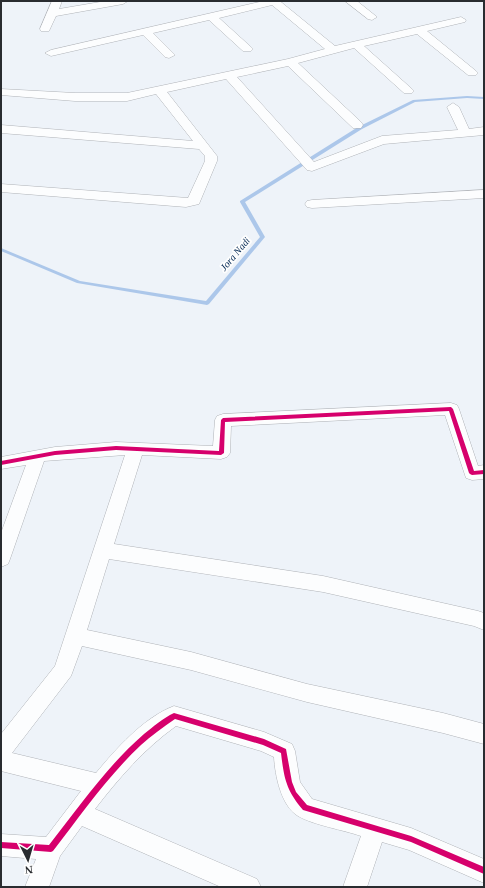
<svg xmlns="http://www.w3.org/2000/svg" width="485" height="888" font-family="'Times New Roman',serif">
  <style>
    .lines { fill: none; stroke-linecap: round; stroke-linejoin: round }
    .stream { fill: #acc7ea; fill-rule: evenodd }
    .minor-casing { stroke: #b0b3b8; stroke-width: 1 }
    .minor { fill: #fcfdfe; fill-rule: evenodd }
    .cycleway-casing { stroke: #fefefe; stroke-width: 3 }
    .cycleway { fill: #d6006c; fill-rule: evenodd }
    .labels { text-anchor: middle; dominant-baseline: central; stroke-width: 3.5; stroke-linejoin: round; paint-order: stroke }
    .far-water-label { font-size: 10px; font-style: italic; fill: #042954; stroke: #fefefe }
  </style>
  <rect width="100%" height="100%" fill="#eef3f9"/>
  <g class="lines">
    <!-- stream -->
    <polygon class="stream" points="467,96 484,97 484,99 467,98 415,102 362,129 245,202 265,237 209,304 207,305 77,283 1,251 1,248 80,281 206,301 260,237 240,202 240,201 358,127 413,100"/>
    <!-- minor casing -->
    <g class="minor-casing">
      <g id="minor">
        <polygon points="52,1 62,1 59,9 106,1 128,1 123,4 56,16 49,31 41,31 40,29"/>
        <polygon points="264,1 282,1 281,2 335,46 461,17 466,20 465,22 427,31 476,71 478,73 476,75 468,75 417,34 364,46 412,89 414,91 412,93 404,93 354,48 298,63 361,122 363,125 361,128 353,128 288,66 237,77 314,162 382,136 458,130 447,107 453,103 459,107 469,129 484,127 484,135 384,144 312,171 307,170 226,79 167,92 217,156 217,161 199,204 186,207 1,192 1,184 188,198 205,161 205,156 199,149 1,133 1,125 193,141 156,94 127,101 75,101 1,95 1,89 75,93 127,93 288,59 325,49 272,5 219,18 251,47 253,49 251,51 243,51 209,20 153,33 175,55 169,58 165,57 143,35 51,56 45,53 51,50"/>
        <polygon points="345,1 357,1 377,17 372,20 368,19"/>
        <polygon points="484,190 484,198 312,208 307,207 305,204 307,201 312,200"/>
        <path d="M451 403 457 405 459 409 478 466 484 465V479L472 480 466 478 445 415 231 426 230 453 227 457 221 459 142 455 114 544 323 576 478 611 484 613V630L474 626 323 592 109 559 87 630 191 652 307 684 443 713 484 724V744L443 733 307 702 191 670 82 646 71 676 12 753 96 773C116 749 143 718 174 706L264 732 292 744 295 751 300 782 312 799 411 828 484 859V883L409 850 382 842 367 887H343L361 836C344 830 313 825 298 816 281 806 275 775 274 757L261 751 176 726C144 749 119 778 95 809L257 879 261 887H221L82 826 60 856 49 887H25L36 859 1 856V834L46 837 81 791 1 771V734L55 666 125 455 44 461 10 559 8 564 1 567V533L26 465 1 469V457L55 447 116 442 213 446 215 420 217 416 223 414Z"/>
      </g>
    </g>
    <!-- minor -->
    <use href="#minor" class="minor"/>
    <!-- cycleway casing -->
    <g class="cycleway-casing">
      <g id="cycleway">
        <polygon points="451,407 453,409 474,471 484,470 484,474 472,475 470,474 469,473 449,411 225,422 224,453 221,455 116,450 55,455 1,465 1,461 55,451 116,446 219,451 221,420 223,418"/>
        <path d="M174 713 264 739 286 749 292 782 296 792 307 805 411 836 484 867V874L411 842 303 810C286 790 284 778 281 753L263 745 175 719C163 727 151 736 141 745 107 777 81 815 53 851L51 852 1 848V842L49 845C79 807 107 766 144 734 153 727 163 718 174 713Z"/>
      </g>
    </g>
    <!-- cycleway -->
    <use href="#cycleway" class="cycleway"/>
  </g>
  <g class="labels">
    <!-- far-water labels -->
    <g class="far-water-label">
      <text transform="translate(235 254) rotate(-50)">Jora Nadi</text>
    </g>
  </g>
  <!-- border -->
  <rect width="485" height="888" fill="none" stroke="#292c30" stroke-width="4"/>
  <!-- north arrow -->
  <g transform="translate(28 860) rotate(175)" stroke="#fefefe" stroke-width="3" paint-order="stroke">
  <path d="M0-3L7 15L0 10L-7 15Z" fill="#292c30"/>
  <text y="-6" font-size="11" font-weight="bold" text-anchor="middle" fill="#292c30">N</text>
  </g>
</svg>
